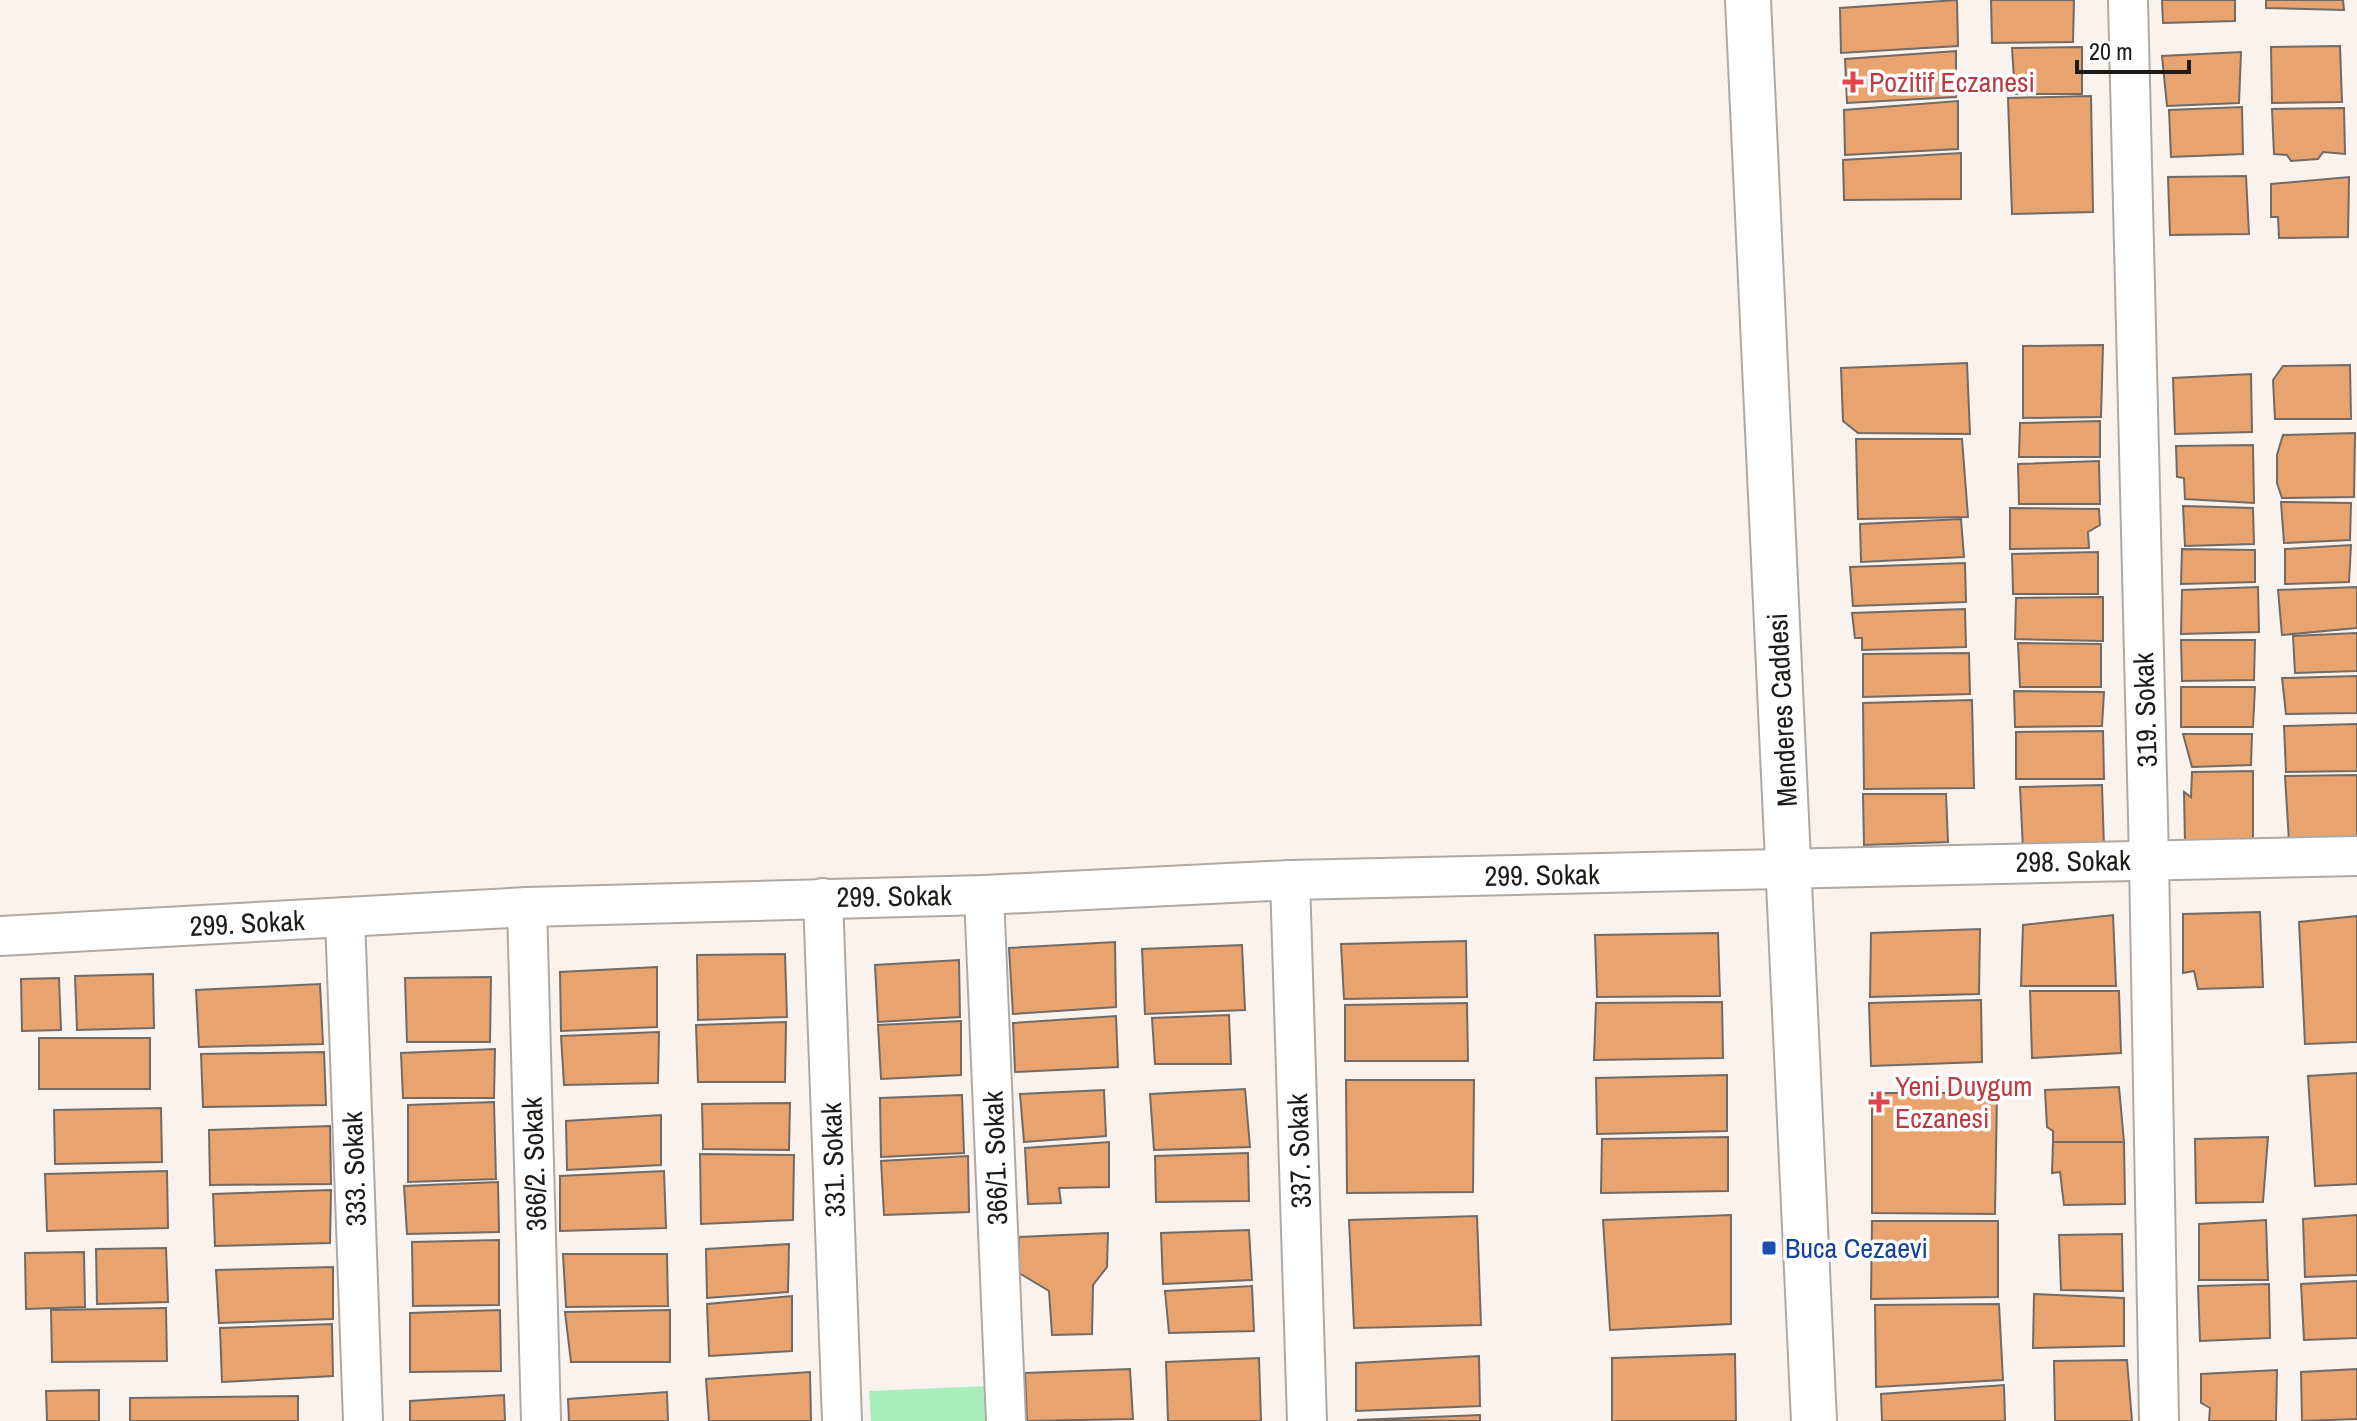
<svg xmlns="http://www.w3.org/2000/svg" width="2357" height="1421" font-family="'Archivo Narrow',sans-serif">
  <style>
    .green { fill: #a9eeba }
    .building { fill: #e9a36e; stroke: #716a65; stroke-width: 2 }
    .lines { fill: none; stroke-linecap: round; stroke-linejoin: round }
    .minor-casing { stroke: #b0a9a3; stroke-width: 42 }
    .primary-casing { stroke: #b0a9a3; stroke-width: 48 }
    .minor { stroke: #fff; stroke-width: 38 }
    .primary { stroke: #fff; stroke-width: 44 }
    .health-dot { fill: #e0444e; stroke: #fff; stroke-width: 3 }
    .transit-dot { fill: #1a4fb4; stroke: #fff; stroke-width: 3 }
    .labels { text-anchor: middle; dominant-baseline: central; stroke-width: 7; stroke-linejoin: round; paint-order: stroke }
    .health-label { font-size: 28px; fill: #be3a42; stroke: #fff; text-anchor: start }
    .street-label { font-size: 28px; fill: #1d1b18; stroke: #fff }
    .transit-label { font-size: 28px; fill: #164399; stroke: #fff; text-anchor: start }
  </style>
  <rect width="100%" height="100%" fill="#faf2ec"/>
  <!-- green -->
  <polygon class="green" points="989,1386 990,1421 871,1421 869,1391"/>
  <!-- building -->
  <g class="building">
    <polygon points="1957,0 1958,46 1841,53 1840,8"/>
    <polygon points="1991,0 2074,0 2073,42 1992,43"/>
    <polygon points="2162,0 2235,0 2235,21 2163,23"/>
    <polygon points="2266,0 2343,0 2344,10 2266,8"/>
    <polygon points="2340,46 2342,102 2272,103 2271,47"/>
    <polygon points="2082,47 2082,94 2015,94 2012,48"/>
    <polygon points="1956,51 1956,97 1847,103 1845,59"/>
    <polygon points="2241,52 2239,103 2167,106 2162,56"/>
    <polygon points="2091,96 2093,212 2012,214 2008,98"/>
    <polygon points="1958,101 1958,149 1845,155 1844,110"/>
    <polygon points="2242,107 2243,154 2171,157 2169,110"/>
    <polygon points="2344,108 2345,154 2323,152 2318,159 2291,161 2287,155 2274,154 2272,109"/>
    <polygon points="1961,153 1961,199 1844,200 1843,160"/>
    <polygon points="2246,176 2249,234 2170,235 2168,177"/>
    <polygon points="2349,177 2348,237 2279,238 2278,217 2271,217 2271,184"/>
    <polygon points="2103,345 2101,417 2023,418 2023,346"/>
    <polygon points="1967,363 1970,434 1858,433 1843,421 1841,368"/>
    <polygon points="2350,365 2351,419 2275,419 2273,380 2283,366"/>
    <polygon points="2251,374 2252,432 2175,434 2173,378"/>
    <polygon points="2100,421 2100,457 2019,457 2020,423"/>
    <polygon points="2355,433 2354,497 2282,498 2277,483 2277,455 2283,435"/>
    <polygon points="1856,439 1962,439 1968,517 1858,519"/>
    <polygon points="2253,445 2254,503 2185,499 2184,478 2177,477 2176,446"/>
    <polygon points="2099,461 2100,504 2019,504 2018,464"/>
    <polygon points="2281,502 2351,503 2350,540 2284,543"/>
    <polygon points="2183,506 2253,508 2254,544 2185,546"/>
    <polygon points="2010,508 2099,509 2100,525 2088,532 2089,548 2010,549"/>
    <polygon points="1961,519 1964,557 1861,562 1860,524"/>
    <polygon points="2351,545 2349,582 2285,584 2285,549"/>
    <polygon points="2182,549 2255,550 2255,582 2181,584"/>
    <polygon points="2098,552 2098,594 2013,594 2012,554"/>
    <polygon points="1965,563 1966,602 1853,606 1850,567"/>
    <polygon points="2258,587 2259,632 2181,634 2182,590"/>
    <polygon points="2357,587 2357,628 2282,635 2278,590"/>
    <polygon points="2103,597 2103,641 2015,639 2016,598"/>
    <polygon points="1965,609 1966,647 1862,650 1862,638 1855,638 1852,613"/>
    <polygon points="2357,633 2357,671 2295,673 2293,636"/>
    <polygon points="2181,640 2255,640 2254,680 2182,681"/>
    <polygon points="2018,643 2101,644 2101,687 2020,687"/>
    <polygon points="1969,653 1970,694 1863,697 1863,654"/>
    <polygon points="2357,676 2357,713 2286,714 2282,678"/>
    <polygon points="2181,687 2255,687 2253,727 2181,727"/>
    <polygon points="2014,691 2104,692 2102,726 2015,727"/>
    <polygon points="1972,700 1974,788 1864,789 1863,703"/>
    <polygon points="2357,724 2357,771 2286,772 2284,726"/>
    <polygon points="2103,731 2104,779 2016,779 2016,732"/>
    <polygon points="2183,734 2252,734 2251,765 2192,767"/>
    <polygon points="2253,771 2253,842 2185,843 2184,792 2191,797 2192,772"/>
    <polygon points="2357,775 2357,841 2289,842 2285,776"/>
    <polygon points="2102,785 2104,848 2023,850 2020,787"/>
    <polygon points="1863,794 1946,794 1948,842 1864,845"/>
    <polygon points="2260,912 2263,987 2198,989 2194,971 2183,973 2183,914"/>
    <polygon points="2113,915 2116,986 2021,986 2023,925"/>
    <polygon points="2357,916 2357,1042 2305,1044 2299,922"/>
    <polygon points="1980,929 1979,994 1870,997 1871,933"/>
    <polygon points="1718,933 1720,996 1597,997 1595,935"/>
    <polygon points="1466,941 1467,997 1344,999 1341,944"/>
    <polygon points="1115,942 1116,1007 1013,1014 1009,948"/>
    <polygon points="1242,945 1245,1010 1145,1014 1142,949"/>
    <polygon points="785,954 787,1017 698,1020 697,955"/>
    <polygon points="959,960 960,1017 878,1022 875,965"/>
    <polygon points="657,967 657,1027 561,1031 560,972"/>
    <polygon points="153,974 154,1028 77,1030 75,976"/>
    <polygon points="491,977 490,1042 407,1042 405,978"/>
    <polygon points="59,978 61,1030 22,1031 21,979"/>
    <polygon points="320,984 323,1044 199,1047 196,990"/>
    <polygon points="2030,991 2119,991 2121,1053 2032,1058"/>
    <polygon points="1981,1000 1982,1062 1871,1066 1869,1003"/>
    <polygon points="1722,1002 1723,1058 1594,1060 1596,1003"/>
    <polygon points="1467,1003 1468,1061 1345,1061 1345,1005"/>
    <polygon points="1229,1015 1231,1064 1155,1064 1152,1018"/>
    <polygon points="1116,1016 1118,1067 1015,1072 1013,1023"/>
    <polygon points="961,1021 961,1075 881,1079 878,1025"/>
    <polygon points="786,1022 785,1082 698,1082 696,1025"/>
    <polygon points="659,1032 658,1083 564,1085 561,1036"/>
    <rect x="39" y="1038" width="111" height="51"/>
    <polygon points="495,1049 494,1098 403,1098 401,1053"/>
    <polygon points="324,1052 326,1105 203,1107 201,1054"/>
    <polygon points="2357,1073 2357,1184 2315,1186 2308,1076"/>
    <polygon points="1727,1075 1727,1131 1597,1134 1596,1078"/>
    <polygon points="1346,1080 1474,1080 1473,1192 1347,1193"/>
    <polygon points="2119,1087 2124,1142 2053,1142 2053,1131 2047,1127 2045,1090"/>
    <polygon points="1245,1089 1250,1147 1154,1150 1150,1094"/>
    <polygon points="1104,1090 1106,1136 1024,1142 1020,1094"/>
    <polygon points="1872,1093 1997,1093 1995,1214 1872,1213"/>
    <polygon points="962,1095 964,1153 881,1157 880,1098"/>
    <polygon points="494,1102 496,1179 408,1182 408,1105"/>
    <polygon points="790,1103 789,1150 703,1149 702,1104"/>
    <polygon points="161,1108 162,1162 55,1164 54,1110"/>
    <polygon points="661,1115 661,1165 567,1170 566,1121"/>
    <polygon points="330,1126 331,1184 210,1185 209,1130"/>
    <polygon points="1728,1137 1728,1191 1601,1193 1602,1139"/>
    <polygon points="2268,1137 2263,1202 2196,1203 2195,1139"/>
    <polygon points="1109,1142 1109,1187 1059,1188 1061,1203 1028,1204 1025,1148"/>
    <polygon points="2053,1142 2124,1142 2125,1204 2064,1205 2060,1172 2052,1173"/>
    <polygon points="1248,1153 1249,1201 1156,1202 1155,1156"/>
    <polygon points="700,1154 794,1155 793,1220 701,1224"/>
    <polygon points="968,1156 969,1212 884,1215 881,1161"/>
    <polygon points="167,1171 168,1228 47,1231 45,1174"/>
    <polygon points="664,1171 666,1228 560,1231 560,1176"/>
    <polygon points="498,1182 499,1232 407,1234 404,1186"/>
    <polygon points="331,1190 330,1243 215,1246 213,1194"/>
    <polygon points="1731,1215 1731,1324 1610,1330 1603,1220"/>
    <polygon points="2357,1215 2357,1275 2305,1277 2303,1219"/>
    <polygon points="1477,1216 1481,1325 1354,1328 1349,1220"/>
    <polygon points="2266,1220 2268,1280 2199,1280 2199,1224"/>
    <polygon points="1872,1221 1998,1221 1998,1297 1871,1299"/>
    <polygon points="1249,1230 1252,1280 1163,1284 1161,1233"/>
    <polygon points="1108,1233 1107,1267 1093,1285 1092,1334 1052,1335 1049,1291 1019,1273 1019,1237"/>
    <polygon points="2122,1234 2123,1291 2061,1290 2059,1235"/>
    <polygon points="499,1240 499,1305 413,1306 412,1242"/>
    <polygon points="789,1244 788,1292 707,1298 706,1249"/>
    <polygon points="166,1248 168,1302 97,1304 96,1249"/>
    <polygon points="84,1252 85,1307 26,1309 25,1253"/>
    <polygon points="563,1254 667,1254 668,1306 566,1307"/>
    <polygon points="333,1267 333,1319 219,1323 216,1270"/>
    <polygon points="2357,1281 2357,1338 2304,1340 2301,1284"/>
    <polygon points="2269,1284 2270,1338 2200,1341 2198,1286"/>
    <polygon points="1252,1286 1254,1331 1169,1333 1165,1291"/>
    <polygon points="2034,1294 2124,1298 2124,1346 2033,1348"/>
    <polygon points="792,1296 792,1351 709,1356 707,1304"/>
    <polygon points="1999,1304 2003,1380 1876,1387 1875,1305"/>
    <polygon points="166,1308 167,1361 52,1362 51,1310"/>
    <polygon points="500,1310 501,1371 410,1372 410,1313"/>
    <polygon points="670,1310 670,1362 571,1362 565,1312"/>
    <polygon points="332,1324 333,1376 222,1382 220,1328"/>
    <polygon points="1735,1354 1736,1421 1612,1421 1612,1358"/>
    <polygon points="1479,1356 1480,1406 1356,1411 1356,1363"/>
    <polygon points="1259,1358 1261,1421 1168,1421 1166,1362"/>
    <polygon points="2127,1360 2132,1421 2055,1421 2054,1361"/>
    <polygon points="1130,1369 1133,1419 1027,1421 1025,1373"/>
    <polygon points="2357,1369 2357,1419 2302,1421 2301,1372"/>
    <polygon points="2277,1370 2276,1421 2209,1421 2210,1408 2201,1403 2201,1374"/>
    <polygon points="810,1372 811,1421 709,1421 706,1379"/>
    <polygon points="2004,1385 2005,1421 1882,1421 1881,1394"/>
    <polygon points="99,1390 99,1421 47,1421 46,1391"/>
    <polygon points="667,1392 668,1421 569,1421 568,1399"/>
    <polygon points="504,1395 505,1421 410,1421 410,1401"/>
    <polygon points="298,1396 298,1421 130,1421 130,1398"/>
    <polygon points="1480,1415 1480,1421 1357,1420"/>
  </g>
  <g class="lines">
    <!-- minor casing -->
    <g class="minor-casing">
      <g id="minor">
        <polyline points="2128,0 2149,859 2159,1421"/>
        <polyline points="1290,880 1307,1421"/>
        <polyline points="984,895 1006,1421"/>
        <polyline points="823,898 842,1421"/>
        <polyline points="527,907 541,1421"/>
        <polyline points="345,917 363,1421"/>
        <polyline points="0,936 527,907 984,895 1290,880 2357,856"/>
      </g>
    </g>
    <!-- primary casing -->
    <g class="primary-casing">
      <polyline id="primary" points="1748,0 1814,1421"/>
    </g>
    <!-- minor -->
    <use href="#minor" class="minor"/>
    <!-- primary -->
    <use href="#primary" class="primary"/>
  </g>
  <!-- markers -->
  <g class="health-dot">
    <path d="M1849 70h8v8h8v8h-8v8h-8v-8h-8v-8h8z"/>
    <path d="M1875 1090h8v8h8v8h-8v8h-8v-8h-8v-8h8z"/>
  </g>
  <rect class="transit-dot" x="1761" y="1240" width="16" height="16" rx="4"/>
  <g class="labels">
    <!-- health labels -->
    <g class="health-label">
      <text x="1869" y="82">Pozitif Eczanesi</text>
      <text x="1895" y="1086">Yeni Duygum<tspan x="1895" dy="32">Eczanesi</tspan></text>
    </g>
    <!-- street labels -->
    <g class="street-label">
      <text transform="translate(1782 710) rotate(-93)">Menderes Caddesi</text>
      <text transform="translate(2145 710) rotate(-92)">319. Sokak</text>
      <text transform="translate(2073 861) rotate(-1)">298. Sokak</text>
      <text transform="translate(1542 875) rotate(-1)">299. Sokak</text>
      <text transform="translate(894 896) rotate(-1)">299. Sokak</text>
      <text transform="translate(247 923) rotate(-3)">299. Sokak</text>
      <text transform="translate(1299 1151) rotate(-92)">337. Sokak</text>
      <text transform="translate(995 1158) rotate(-92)">366/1. Sokak</text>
      <text transform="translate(833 1160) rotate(-92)">331. Sokak</text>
      <text transform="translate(534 1164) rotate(-92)">366/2. Sokak</text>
      <text transform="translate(354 1169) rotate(-92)">333. Sokak</text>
    </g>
    <!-- transit labels -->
    <g class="transit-label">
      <text x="1785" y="1248">Buca Cezaevi</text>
    </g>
  </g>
  <!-- scale -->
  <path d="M2077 60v12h112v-12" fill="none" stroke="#1d1b18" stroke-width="4"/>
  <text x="2089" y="60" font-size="24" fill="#1d1b18" stroke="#ffffff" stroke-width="6" paint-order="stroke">20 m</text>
</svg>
